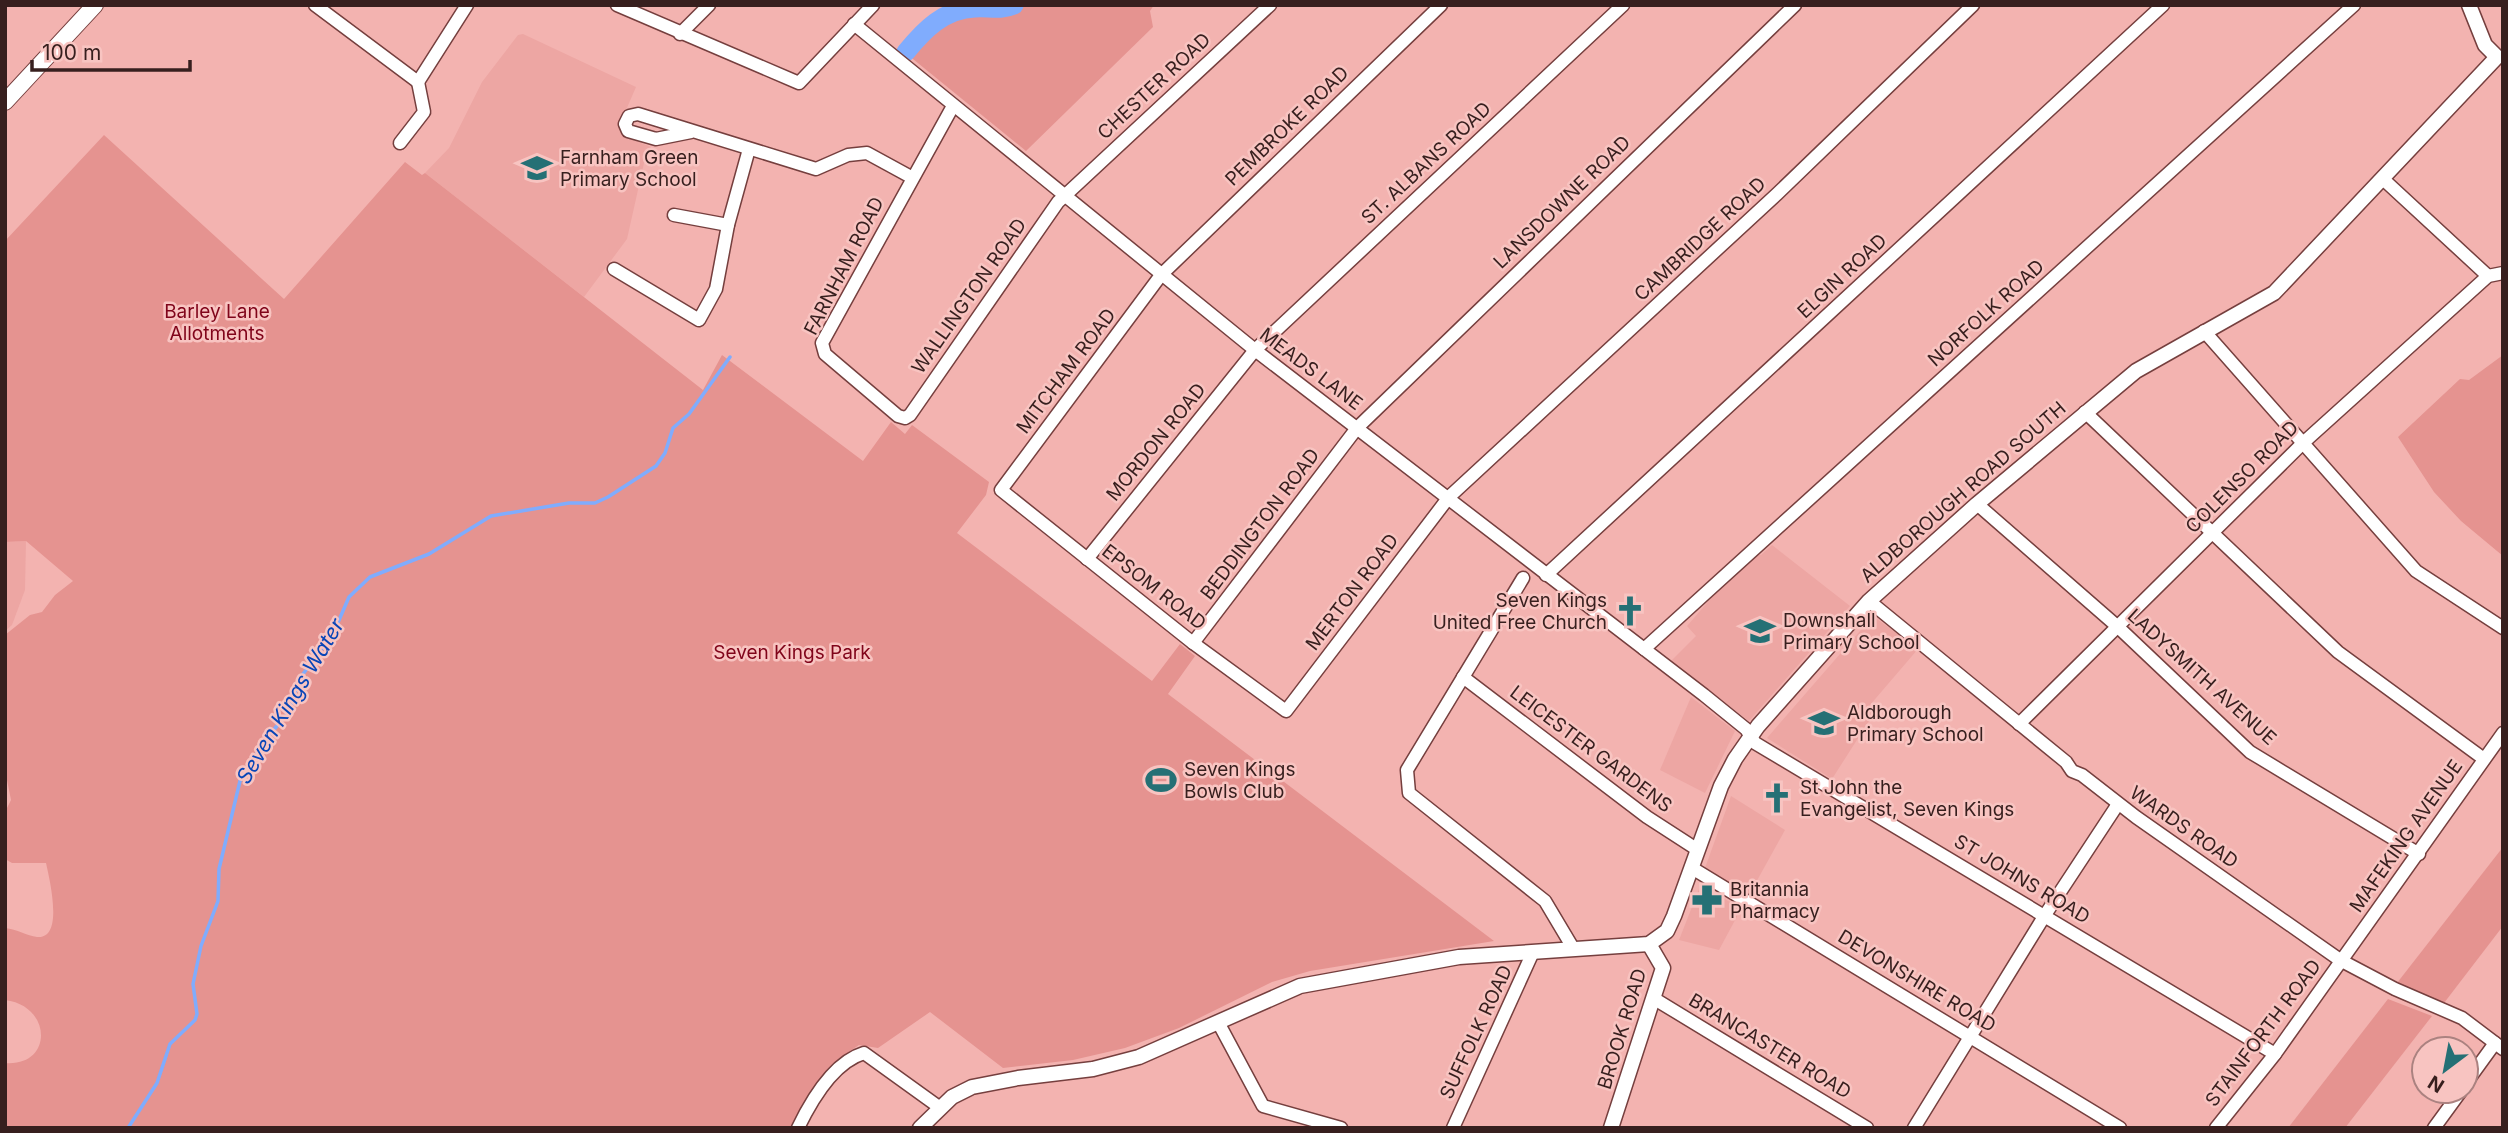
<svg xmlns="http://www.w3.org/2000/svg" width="2508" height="1133" font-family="Inter,sans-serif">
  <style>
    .built { fill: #eda6a3 }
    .green { fill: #e59390 }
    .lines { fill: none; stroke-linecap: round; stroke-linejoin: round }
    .stream { stroke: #80acfd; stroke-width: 3.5 }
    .river { stroke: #80acfd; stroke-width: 19 }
    .minor-casing { stroke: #753f3e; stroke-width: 15 }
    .tertiary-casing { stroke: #753f3e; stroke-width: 17 }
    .secondary-casing { stroke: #753f3e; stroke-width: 18 }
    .minor { stroke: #fff; stroke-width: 12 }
    .tertiary { stroke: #fff; stroke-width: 14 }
    .secondary { stroke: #fff; stroke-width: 16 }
    .labels { text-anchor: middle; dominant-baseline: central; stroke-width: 5; stroke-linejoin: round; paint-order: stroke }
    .street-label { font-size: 19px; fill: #371f1e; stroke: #f8c4c1 }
    .poi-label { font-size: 19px; fill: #371f1e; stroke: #f8c4c1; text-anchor: start }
    .park-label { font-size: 19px; fill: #80041a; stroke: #f8c4c1 }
    .water-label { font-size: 21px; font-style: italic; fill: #0845b7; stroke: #f8c4c1 }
  </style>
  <rect width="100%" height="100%" fill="#f3b3b0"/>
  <!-- built -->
  <g class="built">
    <polygon points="523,34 636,87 623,117 626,137 651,147 651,155 644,163 627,239 584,297 425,173 449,148 482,82 518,35"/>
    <polygon points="26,541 25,590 12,625 5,631 5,542"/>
    <polygon points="1772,545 1850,606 1749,721 1671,661 1696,636 1687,626 1751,552 1761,555"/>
    <polygon points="1873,616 1918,649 1870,705 1876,710 1832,779 1767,738"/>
    <polygon points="1691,697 1735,731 1705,793 1660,770"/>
    <polygon points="1731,796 1785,830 1749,895 1705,868"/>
    <polygon points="1701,884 1741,909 1719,950 1679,940"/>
  </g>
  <!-- green -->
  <g class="green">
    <polygon points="956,5 1154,5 1150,11 1153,27 1026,151 908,55"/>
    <path d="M104 135 284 299 405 162 422 175 425 173 703 390 722 355 863 461 891 422 905 434 912 425 989 482 986 495 957 533 1152 681 1180 644 1195 656 1168 694 1494 941 1310 971 1272 982 1179 1028 1125 1048 1073 1060 1003 1068 930 1012 878 1048 859 1045C831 1062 805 1099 791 1128H5V1063C53 1067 53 1006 5 1000V928C17 929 27 936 37 937 65 940 49 877 46 863H12L5 859V812L11 800 5 770V635L30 615 42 612 55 595 73 581 26 541 5 542V241Z"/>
    <polygon points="2503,355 2503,556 2461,521 2434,492 2398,437 2460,379 2469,380"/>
    <polygon points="2503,847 2503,926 2444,1003 2397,983"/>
    <polygon points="2388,999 2432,1016 2345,1128 2288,1128"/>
  </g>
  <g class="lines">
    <!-- stream -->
    <polyline class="stream" points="128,1128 157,1083 170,1044 195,1020 197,1014 193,984 201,946 218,901 219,869 240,781 264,741 289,712 300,678 333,634 349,597 370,577 429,554 491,516 569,503 595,503 608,497 656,466 665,453 673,428 689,414 730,357"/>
    <!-- river -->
    <path class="river" d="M906 52C924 30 944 9 975 8 989 7 1000 11 1014 5"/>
    <!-- minor casing -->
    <g class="minor-casing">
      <g id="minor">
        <polyline points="315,5 418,82 467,5"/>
        <polyline points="617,5 799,83 873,5"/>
        <polyline points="1441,5 1161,275 1001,490 1193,643 1286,711 1449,497 1777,194 1973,5"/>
        <polyline points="854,24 1255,350 1704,695 1746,729 1755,743 2275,1054"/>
        <polyline points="680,34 709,5"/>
        <polyline points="953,106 822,343 825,354 898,416 905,418 910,415 1058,202 1270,5"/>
        <polyline points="691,132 656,139 628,131 625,124 629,116 638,114 816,169 848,155 867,153 911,177"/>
        <polyline points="400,143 424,112 418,82"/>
        <polyline points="2383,179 2488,276"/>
        <polyline points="674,215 728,225"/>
        <polyline points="614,269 699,320 716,289 728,225 749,149"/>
        <polyline points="2204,331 2416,571 2503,628"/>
        <polyline points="2085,412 2338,652 2484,759"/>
        <polyline points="1977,504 2118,627 2250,752 2419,854"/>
        <polyline points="1087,559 1255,350 1623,5"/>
        <polyline points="1546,575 2163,5"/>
        <polyline points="1523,578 1407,770 1409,793 1545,901 1573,948"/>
        <polyline points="1869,601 2066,762 2072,771 2082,775 2136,817 2340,960 2395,989 2462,1018 2503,1049"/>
        <polyline points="1193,643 1357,428 1795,5"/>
        <polyline points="1644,649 2354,5"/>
        <polyline points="1463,677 1647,817 1698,850"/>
        <polyline points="2019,724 2303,443 2488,276 2503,273"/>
        <polyline points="1692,868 2120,1128"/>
        <polyline points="1653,998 1867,1128"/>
        <polyline points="1218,1022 1263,1106 1341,1128"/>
        <polyline points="2466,1083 2495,1043"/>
        <path d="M798 1128C811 1101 834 1062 864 1053L939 1107"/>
        <polyline points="1453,1128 1533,952"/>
        <polyline points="1914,1128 2045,915 2118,804"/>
        <polyline points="2216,1128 2275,1054 2503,733"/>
        <polyline points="2434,1128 2461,1091"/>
      </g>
    </g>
    <!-- tertiary casing -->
    <g class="tertiary-casing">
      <g id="tertiary">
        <polyline points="920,1128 952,1097 972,1087 1018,1078 1093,1069 1139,1057 1300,986 1459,957 1649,944 1667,931 1674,916 1721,786 1735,759 1758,726 1869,601 1977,504 2136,371 2274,293 2497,57 2485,45 2469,5"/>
        <polyline points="1611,1128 1663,968 1649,944"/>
      </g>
    </g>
    <!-- secondary casing -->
    <g class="secondary-casing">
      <polyline id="secondary" points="5,102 95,5"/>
    </g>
    <!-- minor -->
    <use href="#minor" class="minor"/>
    <!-- tertiary -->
    <use href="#tertiary" class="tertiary"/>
    <!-- secondary -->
    <use href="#secondary" class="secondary"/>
  </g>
  <!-- icons -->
  <defs>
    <g id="school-bare" transform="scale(2.415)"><path d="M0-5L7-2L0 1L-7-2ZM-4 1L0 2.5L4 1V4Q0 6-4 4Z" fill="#257075" stroke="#f8c4c1" stroke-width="2.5" paint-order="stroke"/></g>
    <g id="church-bare" transform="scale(2.415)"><path d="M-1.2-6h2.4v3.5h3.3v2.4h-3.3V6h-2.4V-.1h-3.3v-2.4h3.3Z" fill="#257075" stroke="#f8c4c1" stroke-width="2.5" paint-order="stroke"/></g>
    <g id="stadium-bare" transform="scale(2.415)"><path d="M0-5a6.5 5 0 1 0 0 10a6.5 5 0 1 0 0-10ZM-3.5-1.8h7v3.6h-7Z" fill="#257075" stroke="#f8c4c1" stroke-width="2.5" paint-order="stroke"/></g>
    <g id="pharmacy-bare" transform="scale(2.415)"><path d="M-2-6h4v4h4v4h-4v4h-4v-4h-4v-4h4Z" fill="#257075" stroke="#f8c4c1" stroke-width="2.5" paint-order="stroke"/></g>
  </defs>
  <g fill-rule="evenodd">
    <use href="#school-bare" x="537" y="168"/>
    <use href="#church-bare" x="1630" y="611"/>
    <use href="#school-bare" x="1760" y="631"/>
    <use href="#school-bare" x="1824" y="723"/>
    <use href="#stadium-bare" x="1161" y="780"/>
    <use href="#church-bare" x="1777" y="798"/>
    <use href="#pharmacy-bare" x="1707" y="900"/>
  </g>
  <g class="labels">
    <!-- street labels -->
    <g class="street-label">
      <text transform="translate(1154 86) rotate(-43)">CHESTER ROAD</text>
      <text transform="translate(1287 126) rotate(-44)">PEMBROKE ROAD</text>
      <text transform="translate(1426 163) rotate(-43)">ST. ALBANS ROAD</text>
      <text transform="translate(1562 202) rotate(-44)">LANSDOWNE ROAD</text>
      <text transform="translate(1700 239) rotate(-43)">CAMBRIDGE ROAD</text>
      <text transform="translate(844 266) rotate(-63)">FARNHAM ROAD</text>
      <text transform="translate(1842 276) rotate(-43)">ELGIN ROAD</text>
      <text transform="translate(969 296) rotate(-55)">WALLINGTON ROAD</text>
      <text transform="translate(1986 313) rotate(-42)">NORFOLK ROAD</text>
      <text transform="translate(1311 369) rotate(37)">MEADS LANE</text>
      <text transform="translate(1066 371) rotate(-53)">MITCHAM ROAD</text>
      <text transform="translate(1156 442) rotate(-51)">MORDON ROAD</text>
      <text transform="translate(2242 477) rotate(-45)">COLENSO ROAD</text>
      <text transform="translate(1963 492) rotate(-41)">ALDBOROUGH ROAD SOUTH</text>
      <text transform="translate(1260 524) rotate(-53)">BEDDINGTON ROAD</text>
      <text transform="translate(1154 587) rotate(38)">EPSOM ROAD</text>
      <text transform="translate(1352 592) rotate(-53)">MERTON ROAD</text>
      <text transform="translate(2202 677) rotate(42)">LADYSMITH AVENUE</text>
      <text transform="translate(1591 749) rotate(37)">LEICESTER GARDENS</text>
      <text transform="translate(2184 827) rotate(35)">WARDS ROAD</text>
      <text transform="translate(2406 836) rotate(-55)">MAFEKING AVENUE</text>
      <text transform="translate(2022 879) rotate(31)">ST JOHNS ROAD</text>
      <text transform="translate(1917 981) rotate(31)">DEVONSHIRE ROAD</text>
      <text transform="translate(1622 1029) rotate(-73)">BROOK ROAD</text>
      <text transform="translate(1476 1032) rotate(-65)">SUFFOLK ROAD</text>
      <text transform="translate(2263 1033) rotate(-53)">STAINFORTH ROAD</text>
      <text transform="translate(1770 1046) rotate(31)">BRANCASTER ROAD</text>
    </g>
    <!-- poi labels -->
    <g class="poi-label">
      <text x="560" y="157">Farnham Green<tspan x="560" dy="22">Primary School</tspan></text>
      <text x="1607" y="600" text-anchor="end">Seven Kings<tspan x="1607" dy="22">United Free Church</tspan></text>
      <text x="1783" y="620">Downshall<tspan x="1783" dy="22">Primary School</tspan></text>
      <text x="1847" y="712">Aldborough<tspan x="1847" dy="22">Primary School</tspan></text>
      <text x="1184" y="769">Seven Kings<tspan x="1184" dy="22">Bowls Club</tspan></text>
      <text x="1800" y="787">St John the<tspan x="1800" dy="22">Evangelist, Seven Kings</tspan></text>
      <text x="1730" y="889">Britannia<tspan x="1730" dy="22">Pharmacy</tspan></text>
    </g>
    <!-- park labels -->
    <g class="park-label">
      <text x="217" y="311">Barley Lane<tspan x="217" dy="22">Allotments</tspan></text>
      <text x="792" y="652">Seven Kings Park</text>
    </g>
    <!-- water labels -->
    <g class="water-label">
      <text transform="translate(290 701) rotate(-59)">Seven Kings Water</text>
    </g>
  </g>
  <!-- border -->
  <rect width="2508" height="1133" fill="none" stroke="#371f1e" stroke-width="14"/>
  <!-- north arrow -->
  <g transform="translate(2445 1070) rotate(212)"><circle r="33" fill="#f8c4c1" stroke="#ab8280" stroke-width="2"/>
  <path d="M0-5L12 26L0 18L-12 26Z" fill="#257075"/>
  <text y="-10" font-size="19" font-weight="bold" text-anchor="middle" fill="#371f1e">N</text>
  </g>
  <!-- scale -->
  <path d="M32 60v10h158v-10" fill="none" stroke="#371f1e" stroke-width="3.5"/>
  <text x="42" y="60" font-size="21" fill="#371f1e" stroke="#f8c4c1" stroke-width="5" paint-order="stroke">100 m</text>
</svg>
